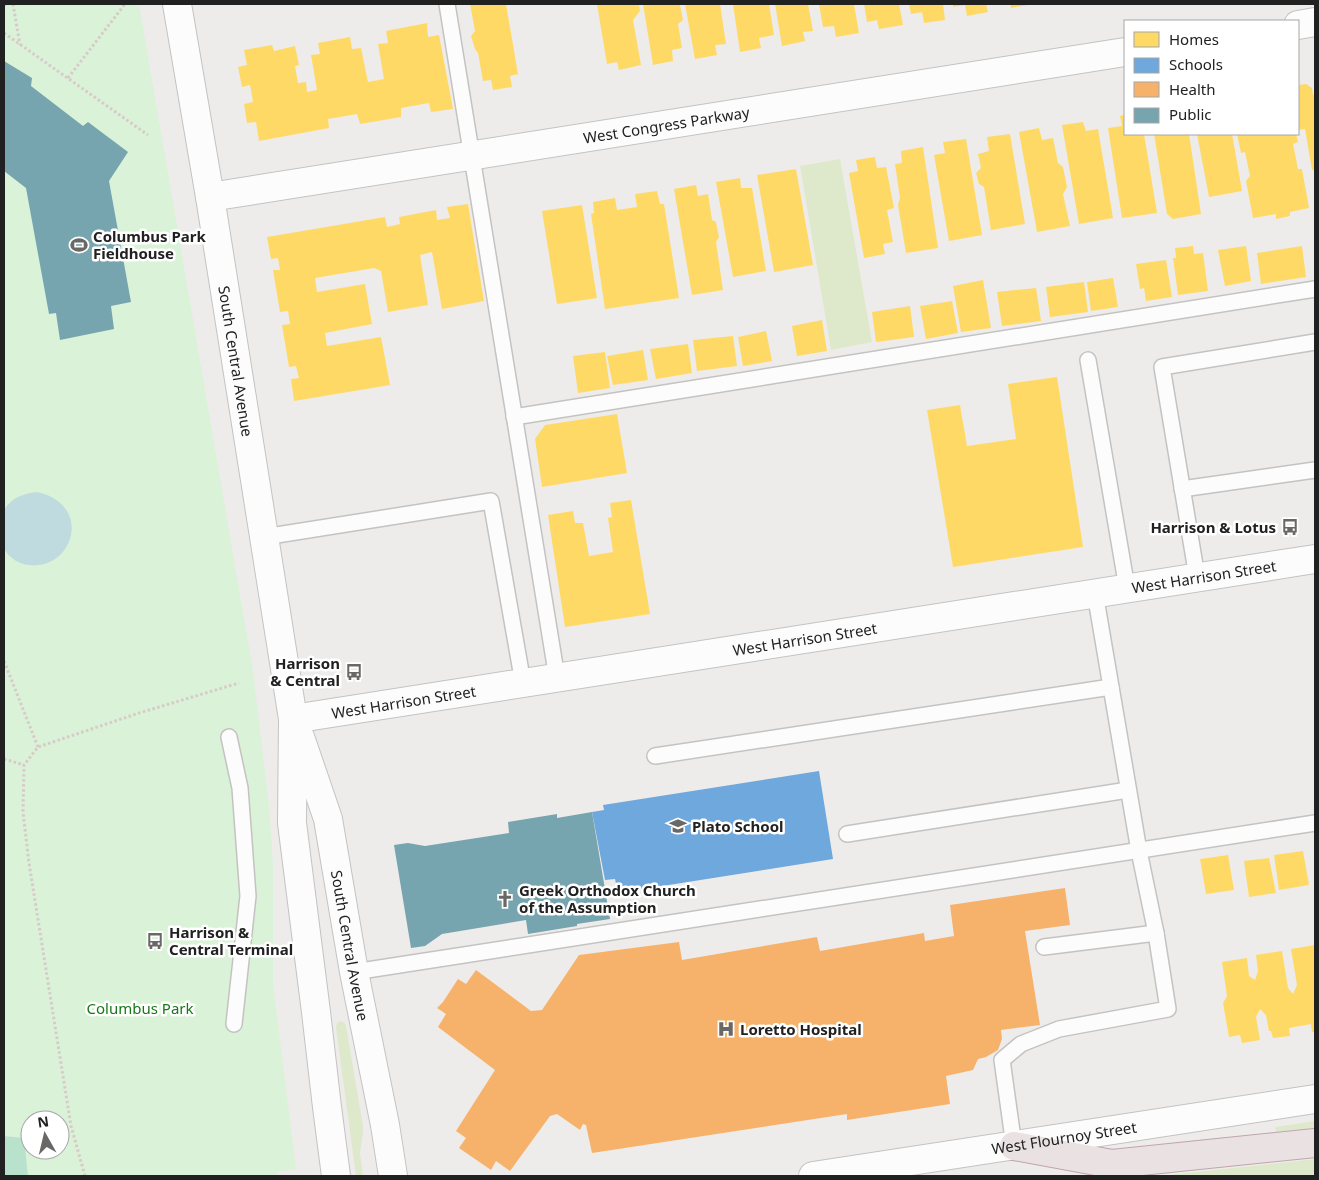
<svg xmlns="http://www.w3.org/2000/svg" width="1319" height="1180" font-family="'Noto Sans',sans-serif">
  <style>
    .grass { fill: #dee9cc }
    .park { fill: #daf2d8; fill-rule: evenodd }
    .pitch { fill: #b9e2cd }
    .water { fill: #c0dbdf }
    .homes { fill: #ffd966 }
    .schools { fill: #6fa8dc }
    .health { fill: #f6b26b }
    .public { fill: #76a5af }
    .lines { fill: none; stroke-linecap: round; stroke-linejoin: round }
    .service-casing { stroke: #c4c3c2; stroke-width: 18 }
    .minor-casing { stroke: #c4c3c2; stroke-width: 30 }
    .tertiary-casing { stroke: #c4c3c2; stroke-width: 30 }
    .motorway-casing { stroke: #c1a3af; stroke-width: 30 }
    .path { stroke: #d7cac9; stroke-width: 3; stroke-dasharray: 2.5 2.5; stroke-linecap: butt }
    .service { stroke: #fcfcfc; stroke-width: 15 }
    .minor { stroke: #fcfcfc; stroke-width: 28 }
    .tertiary { stroke: #fcfcfc; stroke-width: 28 }
    .motorway { stroke: #eae1e3; stroke-width: 28 }
    .labels { text-anchor: middle; dominant-baseline: central; stroke-width: 5; stroke-linejoin: round; paint-order: stroke }
    .street-label { font-size: 15px; fill: #212121; stroke: #fff }
    .poi-label { font-size: 15px; font-weight: bold; fill: #212121; stroke: #fff; text-anchor: start }
    .park-label { font-size: 15px; fill: #157915; stroke: #fff }
  </style>
  <rect width="100%" height="100%" fill="#eeecea"/>
  <!-- grass -->
  <g class="grass">
    <polygon points="840,159 872,342 831,350 800,166"/>
    <polygon points="340,1021 344,1022 346,1026 363,1126 363,1132 360,1153 363,1176 356,1176 336,1028 337,1023"/>
    <polygon points="1315,1121 1315,1128 1276,1132 1275,1127"/>
    <polygon points="1315,1159 1315,1176 1159,1176"/>
  </g>
  <!-- park -->
  <path class="park" d="M4 4H139L253 671 269 806 273 864V984L296 1169 277 1172 276 1176H4ZM30 1120H60V1150H30Z"/>
  <!-- pitch -->
  <polygon class="pitch" points="4,1136 24,1138 28,1176 4,1176"/>
  <!-- water -->
  <path class="water" d="M37 492C45 494 52 496 59 502 87 525 65 570 29 565 18 564 10 558 4 549V510C12 497 23 494 37 492Z"/>
  <!-- homes -->
  <g class="homes">
    <polygon points="470,4 506,4 518,74 510,76 512,87 493,90 491,80 483,81 478,53 475,49 471,36 475,31"/>
    <polygon points="597,4 639,4 640,11 633,20 641,65 619,70 617,62 607,64"/>
    <polygon points="643,4 680,5 683,20 678,24 682,48 672,50 673,61 653,65"/>
    <polygon points="685,4 720,4 726,44 715,45 717,55 695,59"/>
    <polygon points="733,4 769,4 774,35 759,38 761,48 740,52"/>
    <polygon points="775,4 808,4 813,31 803,32 805,41 782,46"/>
    <polygon points="819,4 854,4 859,33 836,37 834,26 823,27"/>
    <polygon points="864,4 899,4 903,25 879,29 877,20 867,22"/>
    <polygon points="909,4 943,4 945,20 924,23 922,12 911,14"/>
    <polygon points="953,4 986,4 988,12 967,16 965,5 953,7"/>
    <polygon points="1010,4 1028,4 1028,5 1011,8"/>
    <polygon points="427,23 428,37 439,35 453,109 431,112 429,103 401,108 401,117 360,124 357,114 328,119 329,128 259,141 256,122 247,123 244,104 253,102 250,85 242,87 238,67 247,65 244,50 272,45 274,51 295,46 299,65 295,66 298,83 306,82 307,92 317,90 311,55 320,54 318,43 350,37 352,49 361,48 368,82 384,79 378,44 388,43 386,31"/>
    <polygon points="1306,84 1312,88 1313,95 1315,95 1315,170 1312,170 1305,129 1298,130 1298,85"/>
    <polygon points="1125,115 1125,134 1144,134 1157,213 1122,218 1108,128 1122,126 1120,116"/>
    <polygon points="1083,122 1086,131 1098,129 1113,218 1079,224 1062,125"/>
    <polygon points="1039,128 1042,140 1053,138 1058,163 1063,167 1067,187 1063,194 1070,226 1037,232 1019,132"/>
    <polygon points="1010,134 1025,224 991,230 984,187 979,184 976,173 981,168 978,154 989,151 987,137"/>
    <polygon points="1154,134 1189,134 1201,214 1173,219 1167,214"/>
    <polygon points="1197,134 1232,134 1242,191 1209,197"/>
    <polygon points="1237,134 1296,134 1298,142 1293,144 1298,169 1302,169 1309,208 1290,212 1290,216 1276,219 1276,214 1253,218 1246,181 1250,176 1245,152 1241,153"/>
    <polygon points="966,139 982,235 949,241 934,155 945,153 943,142"/>
    <polygon points="923,147 938,248 906,253 898,205 900,198 895,164 902,163 901,151"/>
    <polygon points="875,157 877,168 886,167 894,208 887,210 893,242 883,244 885,254 864,258 849,173 858,171 856,160"/>
    <polygon points="796,169 813,265 774,272 757,175"/>
    <polygon points="740,178 741,188 752,188 766,271 733,277 716,182"/>
    <polygon points="696,185 698,196 708,194 712,220 716,222 719,237 716,242 723,290 692,295 674,189"/>
    <polygon points="657,191 660,204 664,204 679,298 605,309 591,214 594,213 593,202 615,198 617,210 637,207 635,194"/>
    <polygon points="468,204 484,301 442,309 432,252 420,255 428,305 388,312 381,271 374,268 315,278 317,292 365,284 372,324 325,333 327,346 381,337 390,385 294,401 291,379 299,378 296,366 289,367 282,325 290,324 288,311 280,312 273,270 280,270 278,258 271,259 267,237 385,217 387,227 400,224 399,217 436,210 437,220 450,218 447,207"/>
    <polygon points="582,205 597,298 557,304 542,211"/>
    <polygon points="1193,246 1194,254 1203,253 1208,291 1178,295 1173,258 1176,258 1175,248"/>
    <polygon points="1246,246 1251,281 1225,286 1218,250"/>
    <polygon points="1302,246 1306,277 1261,284 1257,253"/>
    <polygon points="1166,260 1172,297 1146,301 1144,288 1140,289 1136,264"/>
    <polygon points="1113,278 1118,307 1091,311 1087,282"/>
    <polygon points="983,280 991,328 961,332 953,286"/>
    <polygon points="1084,282 1088,312 1050,317 1046,287"/>
    <polygon points="1036,288 1041,321 1002,326 997,292"/>
    <polygon points="952,301 958,333 926,339 920,306"/>
    <polygon points="910,306 914,337 876,342 872,312"/>
    <polygon points="822,320 827,351 797,356 792,326"/>
    <polygon points="766,331 772,361 743,366 738,337"/>
    <polygon points="733,336 737,366 697,371 693,340"/>
    <polygon points="688,344 692,373 656,379 650,349"/>
    <polygon points="643,350 648,380 613,385 607,356"/>
    <polygon points="605,352 610,388 578,393 573,356"/>
    <polygon points="1057,377 1083,547 953,567 927,410 960,405 967,446 1016,439 1008,384"/>
    <polygon points="617,414 627,473 542,487 535,439 545,425"/>
    <polygon points="631,500 650,614 565,627 548,515 573,511 575,523 583,523 589,556 613,552 608,518 612,517 610,503"/>
    <polygon points="1303,851 1309,885 1279,890 1274,855"/>
    <polygon points="1228,855 1234,890 1206,894 1200,859"/>
    <polygon points="1269,858 1276,893 1249,897 1244,861"/>
    <polygon points="1315,945 1315,1032 1312,1032 1311,1024 1289,1028 1290,1036 1273,1038 1271,1031 1269,1031 1266,1015 1260,1009 1256,1017 1260,1040 1242,1043 1240,1035 1229,1037 1223,1003 1227,996 1222,962 1247,958 1249,976 1255,980 1258,971 1256,955 1282,951 1288,988 1293,994 1297,985 1291,949"/>
  </g>
  <!-- schools -->
  <polygon class="schools" points="819,771 833,859 618,893 615,879 605,880 592,812 604,810 603,805"/>
  <!-- health -->
  <polygon class="health" points="1065,888 1070,925 1025,931 1040,1025 1001,1030 1002,1039 998,1050 986,1057 978,1059 973,1070 946,1076 950,1104 847,1120 847,1114 592,1153 586,1125 583,1124 580,1130 557,1114 550,1116 510,1171 496,1161 491,1170 459,1148 466,1138 456,1131 495,1070 438,1027 446,1014 437,1008 443,1002 458,979 466,984 476,970 531,1011 542,1010 579,955 679,942 682,960 817,937 820,951 924,933 925,941 954,936 950,905"/>
  <!-- public -->
  <g class="public">
    <polygon points="4,61 32,78 31,86 83,126 88,122 128,152 109,181 131,302 111,306 114,329 60,340 56,313 49,314 26,188 4,171"/>
    <polygon points="592,812 610,919 577,924 577,926 528,934 526,920 442,934 425,946 411,948 394,845 408,843 425,846 509,833 508,822 557,814 557,818"/>
  </g>
  <g class="lines">
    <!-- service casing -->
    <g class="service-casing">
      <g id="service">
        <polyline points="447,4 557,678"/>
        <polyline points="1088,360 1127,588"/>
        <polyline points="514,417 1315,289"/>
        <polyline points="1182,489 1315,470"/>
        <polyline points="264,537 491,501 523,683"/>
        <polyline points="1197,577 1162,367 1315,342"/>
        <polyline points="229,737 240,788 248,896 234,1024"/>
        <polyline points="655,756 1111,687"/>
        <polyline points="847,834 1128,790"/>
        <polyline points="1044,947 1156,933"/>
        <polyline points="354,972 1315,823"/>
        <polyline points="1014,1146 1002,1060 1021,1044 1059,1029 1168,1009 1156,933 1139,851 1095,593"/>
      </g>
    </g>
    <!-- minor casing -->
    <g class="minor-casing">
      <g id="minor">
        <polyline points="1298,25 1315,22"/>
        <path id="s1" d="M210 197 1125 52"/>
      </g>
    </g>
    <!-- tertiary casing -->
    <g class="tertiary-casing">
      <g id="tertiary">
        <path id="s2" d="M177 4 210 197 293 719 292 823 316 1012 327 1107 336 1176"/>
        <path id="s3" d="M293 719 1315 559"/>
        <path id="s4" d="M300 737 328 819 354 972 385 1125 393 1176"/>
        <path id="s5" d="M813 1176 1315 1099"/>
      </g>
    </g>
    <!-- motorway casing -->
    <g class="motorway-casing">
      <polyline id="motorway" points="1014,1146 1112,1164 1315,1143"/>
    </g>
    <!-- path -->
    <g class="path">
      <polyline points="13,4 20,45"/>
      <polyline points="4,5 8,4"/>
      <polyline points="4,33 148,135"/>
      <polyline points="68,78 125,4"/>
      <polyline points="4,661 38,747"/>
      <polyline points="4,759 24,765"/>
      <polyline points="85,1176 71,1126 29,863 23,812 24,765 38,747 139,713 239,683"/>
    </g>
    <!-- service -->
    <use href="#service" class="service"/>
    <!-- minor -->
    <use href="#minor" class="minor"/>
    <!-- tertiary -->
    <use href="#tertiary" class="tertiary"/>
    <!-- motorway -->
    <use href="#motorway" class="motorway"/>
  </g>
  <!-- icons -->
  <defs>
    <g id="stadium-bare" transform="scale(1.35)"><path d="M0-5a6.5 5 0 1 0 0 10a6.5 5 0 1 0 0-10ZM-3.5-1.8h7v3.6h-7Z" fill="#696867" stroke="#fff" stroke-width="2.5" paint-order="stroke"/></g>
    <g id="bus-bare" transform="scale(1.35)"><path d="M-5-6H5V4H4V6H2V4H-2V6H-4V4H-5ZM-3.5-4V0h7V-4ZM-3.5 1.2v1.5H-2V1.2ZM2 1.2v1.5H3.5V1.2Z" fill="#696867" stroke="#fff" stroke-width="2.5" paint-order="stroke"/></g>
    <g id="school-bare" transform="scale(1.35)"><path d="M0-5L7-2L0 1L-7-2ZM-4 1L0 2.5L4 1V4Q0 6-4 4Z" fill="#696867" stroke="#fff" stroke-width="2.5" paint-order="stroke"/></g>
    <g id="church-bare" transform="scale(1.35)"><path d="M-1.2-6h2.4v3.5h3.3v2.4h-3.3V6h-2.4V-.1h-3.3v-2.4h3.3Z" fill="#696867" stroke="#fff" stroke-width="2.5" paint-order="stroke"/></g>
    <g id="hospital-bare" transform="scale(1.35)"><path d="M-5-5h3v3.5h4V-5h3V5h-3V1.5h-4V5h-3Z" fill="#696867" stroke="#fff" stroke-width="2.5" paint-order="stroke"/></g>
  </defs>
  <g fill-rule="evenodd">
    <use href="#stadium-bare" x="79" y="245"/>
    <use href="#bus-bare" x="1290" y="527"/>
    <use href="#bus-bare" x="354" y="672"/>
    <use href="#school-bare" x="678" y="826"/>
    <use href="#church-bare" x="505" y="899"/>
    <use href="#bus-bare" x="155" y="941"/>
    <use href="#hospital-bare" x="726" y="1029"/>
  </g>
  <g class="labels">
    <!-- street labels -->
    <g class="street-label">
      <text stroke="none"><textPath href="#s1" startOffset="462">West Congress Parkway</textPath></text>
      <text stroke="none"><textPath href="#s2" startOffset="362">South Central Avenue</textPath></text>
      <text stroke="none"><textPath href="#s3" startOffset="922">West Harrison Street</textPath></text>
      <text stroke="none"><textPath href="#s3" startOffset="518">West Harrison Street</textPath></text>
      <text stroke="none"><textPath href="#s3" startOffset="112">West Harrison Street</textPath></text>
      <text stroke="none"><textPath href="#s4" startOffset="215">South Central Avenue</textPath></text>
      <text stroke="none"><textPath href="#s5" startOffset="254">West Flournoy Street</textPath></text>
    </g>
    <!-- poi labels -->
    <g class="poi-label">
      <text x="93" y="236">Columbus Park<tspan x="93" dy="17">Fieldhouse</tspan></text>
      <text x="1276" y="527" text-anchor="end">Harrison &amp; Lotus</text>
      <text x="340" y="663" text-anchor="end">Harrison<tspan x="340" dy="17">&amp; Central</tspan></text>
      <text x="692" y="826">Plato School</text>
      <text x="519" y="890">Greek Orthodox Church<tspan x="519" dy="17">of the Assumption</tspan></text>
      <text x="169" y="932">Harrison &amp;<tspan x="169" dy="17">Central Terminal</tspan></text>
      <text x="740" y="1029">Loretto Hospital</text>
    </g>
    <!-- park labels -->
    <g class="park-label">
      <text x="140" y="1008">Columbus Park</text>
    </g>
  </g>
  <!-- border -->
  <rect width="1319" height="1180" fill="none" stroke="#212121" stroke-width="10"/>
  <!-- legend -->
  <rect x="1124" y="20" width="175" height="115" fill="#ffffff" stroke="#a6a6a6"/>
  <rect x="1134" y="32" width="25" height="15" fill="#ffd966" stroke="#a6a6a6"/>
  <text x="1169" y="45" font-size="15" fill="#212121">Homes</text>
  <rect x="1134" y="58" width="25" height="15" fill="#6fa8dc" stroke="#a6a6a6"/>
  <text x="1169" y="70" font-size="15" fill="#212121">Schools</text>
  <rect x="1134" y="82" width="25" height="15" fill="#f6b26b" stroke="#a6a6a6"/>
  <text x="1169" y="95" font-size="15" fill="#212121">Health</text>
  <rect x="1134" y="108" width="25" height="15" fill="#76a5af" stroke="#a6a6a6"/>
  <text x="1169" y="120" font-size="15" fill="#212121">Public</text>
  <!-- north arrow -->
  <g transform="translate(45 1135) rotate(352)"><circle r="24" fill="#ffffff" stroke="#a6a6a6"/>
  <path d="M0-4L9 19L0 12L-9 19Z" fill="#696867"/>
  <text y="-8" font-size="14" font-weight="bold" text-anchor="middle" fill="#212121">N</text>
  </g>
</svg>
